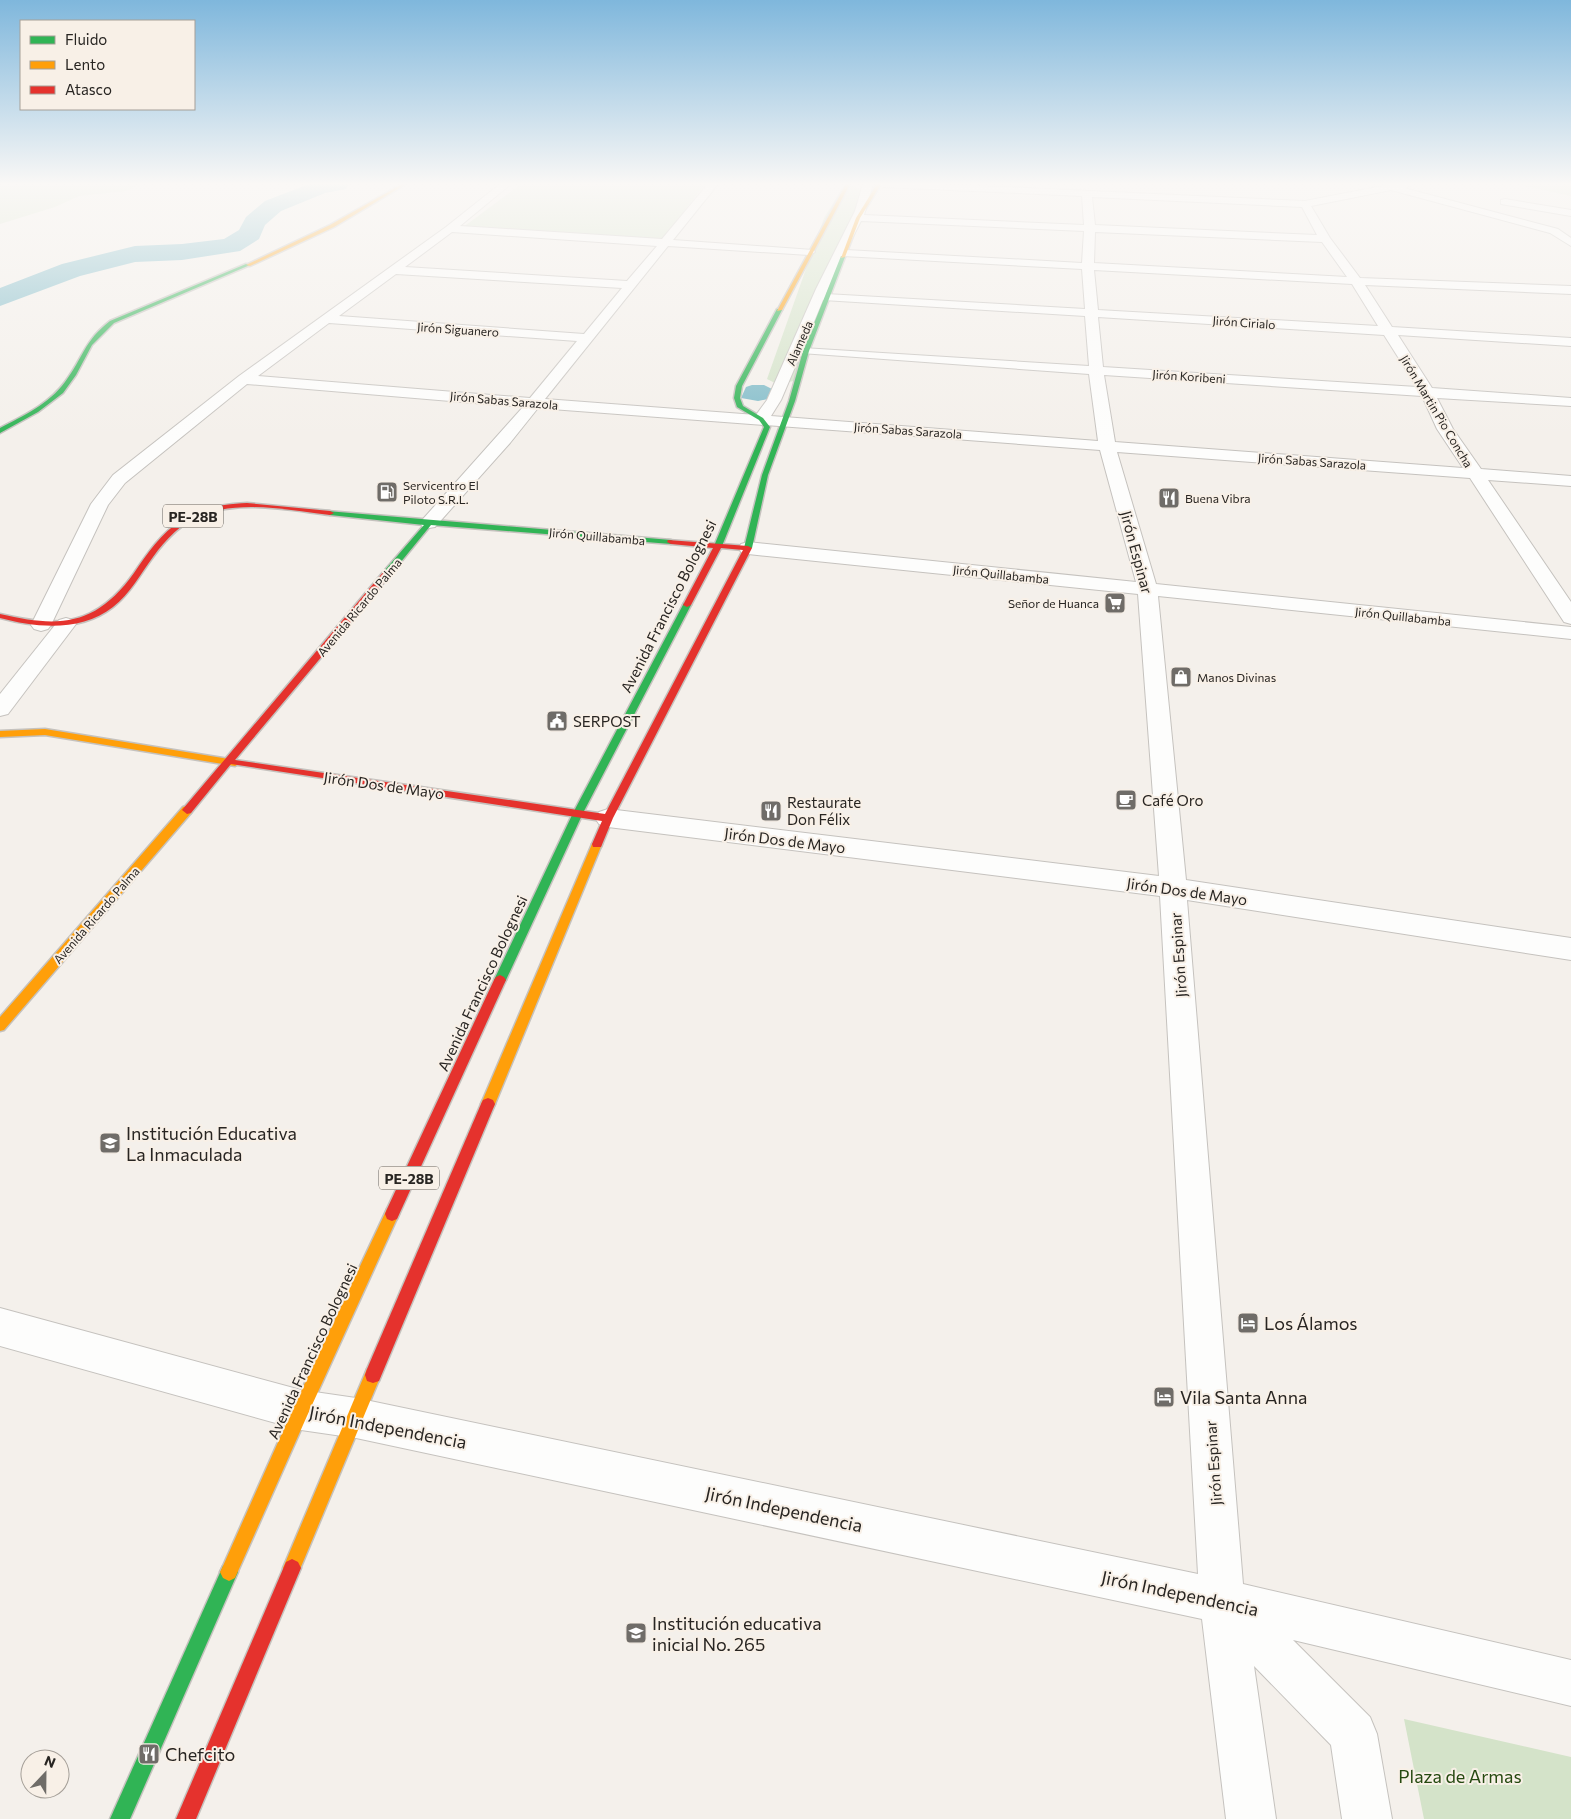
<svg xmlns="http://www.w3.org/2000/svg" width="1571" height="1819" font-family="Commissioner,sans-serif">
  <style>
    .green { fill: #d4e3c9 }
    .water { fill: #82bcc9 }
    .lines { fill: none; stroke-linecap: round; stroke-linejoin: round }
    .river { fill: #82bcc9; fill-rule: evenodd }
    .street-casing { stroke: #c5c2be; stroke-width: 2 }
    .fast-casing { stroke: #c5c2be; stroke-width: 3 }
    .slow-casing { stroke: #c5c2be; stroke-width: 3 }
    .jam-casing { stroke: #c5c2be; stroke-width: 3 }
    .street { fill: #fdfdfc; fill-rule: evenodd }
    .fast { fill: #30b455; fill-rule: evenodd }
    .slow { fill: #ff9f0a; fill-rule: evenodd }
    .jam { fill: #e5322d; fill-rule: evenodd }
    .labels { text-anchor: middle; dominant-baseline: central; stroke-width: 4; stroke-linejoin: round; paint-order: stroke }
    .far-street-label { font-size: 12px; fill: #282522; stroke: #f8f0e7 }
    .far-poi-label { font-size: 12px; fill: #282522; stroke: #f8f0e7; text-anchor: start }
    .shield { fill: #f8f0e7; stroke: #66625d; stroke-width: 1 }
    .shield-label { font-size: 14px; font-weight: bold; fill: #282522 }
    .street-label { font-size: 15px; fill: #282522; stroke: #f8f0e7 }
    .poi-label { font-size: 15px; fill: #282522; stroke: #f8f0e7; text-anchor: start }
    .near-poi-label { font-size: 18px; fill: #282522; stroke: #f8f0e7; text-anchor: start }
    .near-street-label { font-size: 18px; fill: #282522; stroke: #f8f0e7 }
    .near-park-label { font-size: 18px; fill: #254910; stroke: #f8f0e7 }
  </style>
  <rect width="100%" height="100%" fill="#f4f0eb"/>
  <!-- green -->
  <g class="green">
    <polygon points="30,184 62,186 86,184 138,185 126,191 79,196 55,207 0,224 0,186"/>
    <polygon points="521,184 705,184 663,239 462,228"/>
    <polygon points="1516,184 1571,184 1571,196"/>
    <polygon points="854,186 867,195 794,381 777,384 767,379 824,218 841,190"/>
    <polygon points="1404,1719 1571,1757 1571,1819 1424,1819"/>
  </g>
  <!-- water -->
  <polygon class="water" points="752,385 764,385 772,389 768,399 758,401 741,398 746,387"/>
  <g class="lines">
    <!-- river -->
    <polygon class="river" points="309,184 349,184 346,189 325,193 281,211 265,225 259,239 240,251 182,260 135,262 80,276 0,306 0,288 62,264 135,246 182,244 224,239 239,230 246,217 265,201"/>
    <!-- street casing -->
    <g class="street-casing">
      <g id="street">
        <path d="M500 184H511L460 226 662 239 708 184H718L673 240 813 250 815 252 809 255 668 246 545 399 756 415 767 400 816 289 855 211 863 184H873L864 215 1084 225 1082 196 883 187 878 184H938L1305 201 1382 186 1385 184H1412L1410 186 1404 188 1558 229 1571 238V246L1550 233 1391 190 1311 206 1330 238 1360 278 1571 286V294L1365 285 1392 327 1571 338V346L1398 335 1432 388 1571 398V406L1437 398 1453 429 1481 469 1571 476V486L1488 480 1571 602V624L1564 622 1470 478 1117 452 1156 584 1571 627V639L1158 596 1186 880 1571 938V960L1187 900 1243 1584 1571 1660V1706L1293 1640 1370 1717 1377 1734 1392 1819H1342L1331 1745 1254 1666 1276 1819H1226L1202 1619 356 1438 301 1430 0 1346V1308L301 1390 356 1398 1198 1574 1160 896 608 827 599 824 595 818 599 812 608 809 1159 876 1138 594 748 554 741 552 739 548 741 544 748 542 1136 582 1100 450 538 408 510 443 435 527 429 528 423 527 420 523 423 519 523 407 247 384 125 483 108 505 51 625 48 629 41 631 34 629 31 625 91 504 113 475 239 376 446 227ZM1092 197 1302 207 1317 235 1095 225ZM861 221 1084 231 1082 263 846 250ZM452 232 657 246 627 281 405 267ZM1095 232 1322 242 1347 277 1094 263ZM843 256 1082 269 1085 309 826 294ZM1094 270 1352 284 1378 326 1098 310ZM396 274 622 288 584 334 339 316ZM823 300 1085 316 1089 366 803 348ZM1098 317 1384 335 1417 387 1103 367ZM329 323 577 341 530 398 258 376ZM801 353 1089 374 1098 441 771 416 781 400ZM1104 375 1422 396 1437 429 1463 468 1115 442Z"/>
        <polygon points="1505,199 1571,210 1571,216 1501,204 1501,200"/>
        <polygon points="66,618 73,620 76,624 8,714 0,716 0,694 59,620"/>
      </g>
    </g>
    <!-- fast casing -->
    <g class="fast-casing">
      <g id="fast">
        <polygon points="841,256 845,257 809,351 795,401 768,475 752,548 745,550 744,548 762,475 789,401 803,351"/>
        <path d="M246 264 250 265 114 323 92 345 76 375 63 393 38 412 0 433V428C23 416 49 404 65 382 83 358 84 341 110 321Z"/>
        <polygon points="777,309 782,310 742,386 740,398 743,406 763,418 770,427 722,546 715,548 714,546 764,427 759,420 737,407 734,398 736,386"/>
        <polygon points="327,511 671,540 675,542 671,544 431,525 391,574 385,574 385,570 424,525 330,515 326,513"/>
        <polygon points="684,603 691,605 583,813 506,980 504,983 500,985 496,983 494,980 573,813"/>
        <polygon points="229,1563 235,1566 238,1572 130,1819 110,1819 223,1566"/>
      </g>
    </g>
    <!-- slow casing -->
    <g class="slow-casing">
      <g id="slow">
        <polygon points="402,184 406,184 334,227 250,266 246,265 330,225"/>
        <polygon points="846,184 850,184 782,310 777,311"/>
        <polygon points="877,184 881,184 860,218 845,257 841,258 856,218"/>
        <polygon points="45,729 235,760 240,763 235,766 45,735 0,737 0,731"/>
        <polygon points="187,806 192,810 191,813 4,1030 0,1031 0,1017 183,807"/>
        <polygon points="597,840 602,844 495,1104 493,1108 488,1110 483,1108 481,1104 592,844"/>
        <polygon points="392,1207 397,1209 399,1214 307,1416 235,1578 229,1581 223,1578 220,1572 223,1566 295,1404 387,1209"/>
        <polygon points="373,1367 379,1369 381,1375 298,1574 292,1577 286,1574 283,1568 367,1369"/>
      </g>
    </g>
    <!-- jam casing -->
    <g class="jam-casing">
      <g id="jam">
        <path d="M247 503 330 511 334 513 330 515C288 510 242 500 202 515 181 523 166 539 153 557 141 573 130 594 113 607 81 632 37 628 0 618V614C60 628 96 626 134 573 147 554 161 533 182 520 201 507 225 504 247 503Z"/>
        <polygon points="668,540 748,546 752,548 613,818 601,847 593,847 592,844 602,821 231,764 191,813 187,814 182,810 385,570 391,570 391,574 235,760 605,814 743,550 721,548 691,605 687,607 683,605 713,548 671,544 667,542"/>
        <polygon points="500,975 504,977 506,980 397,1219 392,1221 387,1219 385,1214 387,1209 494,980 496,977"/>
        <polygon points="488,1098 493,1100 495,1104 379,1381 373,1383 367,1381 365,1375 367,1369 481,1104 483,1100"/>
        <polygon points="292,1559 298,1562 301,1568 196,1819 176,1819 286,1562"/>
      </g>
    </g>
    <!-- street -->
    <use href="#street" class="street"/>
    <!-- fast -->
    <use href="#fast" class="fast"/>
    <!-- slow -->
    <use href="#slow" class="slow"/>
    <!-- jam -->
    <use href="#jam" class="jam"/>
  </g>
  <!-- sky -->
  <linearGradient id="sky" x2="0" y2="1"><stop stop-color="#7fb7dc"/><stop offset="0.42" stop-color="#faf8f6"/><stop offset="1" stop-color="#faf8f6" stop-opacity="0"/></linearGradient>
  <rect width="1571" height="438" fill="url(#sky)"/>
  <!-- icons -->
  <defs>
    <g id="fuel-square" transform="scale(1.125)"><rect x="-9" y="-9" width="18" height="18" rx="4" fill="#6f6c68" stroke="#f8f0e7"/><path d="M-5.5-6h7V0h2V4h1.3V-2.5L3-4.5l.8-.8L6-3V5H2.5V1h-1V6h-7ZM-4.2-4.7v3.2H.2V-4.7Z" fill="#fff"/></g>
    <g id="restaurant-square" transform="scale(1.125)"><rect x="-9" y="-9" width="18" height="18" rx="4" fill="#6f6c68" stroke="#f8f0e7"/><path d="M-5-6h1v4h1v-4h1v4h1v-4h1v5L-1.5 .5V6h-2V.5L-5-1ZM5-6V6H3V1.5H1.5Q1.5-4 5-6Z" fill="#fff"/></g>
    <g id="supermarket-square" transform="scale(1.125)"><rect x="-9" y="-9" width="18" height="18" rx="4" fill="#6f6c68" stroke="#f8f0e7"/><path d="M-6-5.5h2.5l.6 2H6L4.5 2H-2.5L-4.4-4H-6ZM-1.5 3.2a1.3 1.3 0 1 0 .1 0ZM3 3.2a1.3 1.3 0 1 0 .1 0Z" fill="#fff"/></g>
    <g id="shop-square" transform="scale(1.125)"><rect x="-9" y="-9" width="18" height="18" rx="4" fill="#6f6c68" stroke="#f8f0e7"/><path d="M-5-2.5h2.3a2.7 3.5 0 0 1 5.4 0H5L5.5 6h-11ZM-1.5-2.5h3a1.5 2.3 0 0 0-3 0Z" fill="#fff"/></g>
    <g id="civic-square" transform="scale(1.125)"><rect x="-9" y="-9" width="18" height="18" rx="4" fill="#6f6c68" stroke="#f8f0e7"/><path d="M-.6-6.5H3V-4.5H.6V-3L4-1V1h2V6H-6V1h2V-1L-.6-3ZM-1.2 2.5V6h2.4V2.5Z" fill="#fff"/></g>
    <g id="cafe-square" transform="scale(1.125)"><rect x="-9" y="-9" width="18" height="18" rx="4" fill="#6f6c68" stroke="#f8f0e7"/><path d="M-5.5-4.5H6V0H3Q3 3.5 0 3.5H-2.5Q-5.5 3.5-5.5 0ZM3-3.2v2h1.7v-2ZM-6 4.5H4V6H-6Z" fill="#fff"/></g>
    <g id="school-square" transform="scale(1.125)"><rect x="-9" y="-9" width="18" height="18" rx="4" fill="#6f6c68" stroke="#f8f0e7"/><path d="M0-5L7-2L0 1L-7-2ZM-4 1L0 2.5L4 1V4Q0 6-4 4Z" fill="#fff"/></g>
    <g id="hotel-square" transform="scale(1.125)"><rect x="-9" y="-9" width="18" height="18" rx="4" fill="#6f6c68" stroke="#f8f0e7"/><path d="M-6-4.5h1.5V1H6V5H4.5V3h-9V5H-6ZM-4 0a1.8 1.8 0 1 1 3.6 0ZM.5 0V-2.5h3Q6-2.5 6 0Z" fill="#fff"/></g>
  </defs>
  <g fill-rule="evenodd">
    <use href="#fuel-square" x="387" y="492"/>
    <use href="#restaurant-square" x="1169" y="498"/>
    <use href="#supermarket-square" x="1115" y="603"/>
    <use href="#shop-square" x="1181" y="677"/>
    <use href="#civic-square" x="557" y="721"/>
    <use href="#cafe-square" x="1126" y="800"/>
    <use href="#restaurant-square" x="771" y="811"/>
    <use href="#school-square" x="110" y="1143"/>
    <use href="#hotel-square" x="1248" y="1323"/>
    <use href="#hotel-square" x="1164" y="1397"/>
    <use href="#school-square" x="636" y="1633"/>
    <use href="#restaurant-square" x="149" y="1754"/>
  </g>
  <g class="labels">
    <!-- far-street labels -->
    <g class="far-street-label">
      <text transform="translate(1244 322) rotate(4)">Jirón Cirialo</text>
      <text transform="translate(458 329) rotate(4)">Jirón Siguanero</text>
      <text transform="translate(799 343) rotate(-66)">Alameda</text>
      <text transform="translate(1189 376) rotate(4)">Jirón Koribeni</text>
      <text transform="translate(504 400) rotate(5)">Jirón Sabas Sarazola</text>
      <text transform="translate(1437 411) rotate(59)">Jirón Martin Pio Concha</text>
      <text transform="translate(908 430) rotate(4)">Jirón Sabas Sarazola</text>
      <text transform="translate(1312 461) rotate(4)">Jirón Sabas Sarazola</text>
      <text transform="translate(597 536) rotate(5)">Jirón Quillabamba</text>
      <text transform="translate(1001 574) rotate(6)">Jirón Quillabamba</text>
      <text transform="translate(359 607) rotate(-50)">Avenida Ricardo Palma</text>
      <text transform="translate(1403 616) rotate(6)">Jirón Quillabamba</text>
      <text transform="translate(96 915) rotate(-49)">Avenida Ricardo Palma</text>
    </g>
    <!-- far-poi labels -->
    <g class="far-poi-label">
      <text x="403" y="485">Servicentro El<tspan x="403" dy="14">Piloto S.R.L.</tspan></text>
      <text x="1185" y="498">Buena Vibra</text>
      <text x="1099" y="603" text-anchor="end">Señor de Huanca</text>
      <text x="1197" y="677">Manos Divinas</text>
    </g>
    <!-- shield labels -->
    <g class="shield">
      <rect x="163" y="504.5" width="60" height="23" rx="4"/>
      <rect x="379" y="1166.5" width="60" height="23" rx="4"/>
    </g>
    <g class="shield-label">
      <text x="193" y="516">PE-28B</text>
      <text x="409" y="1178">PE-28B</text>
    </g>
    <!-- street labels -->
    <g class="street-label">
      <text transform="translate(1137 552) rotate(75)">Jirón Espinar</text>
      <text transform="translate(668 606) rotate(-63)">Avenida Francisco Bolognesi</text>
      <text transform="translate(384 785) rotate(8)">Jirón Dos de Mayo</text>
      <text transform="translate(785 840) rotate(7)">Jirón Dos de Mayo</text>
      <text transform="translate(1187 891) rotate(8)">Jirón Dos de Mayo</text>
      <text transform="translate(1178 955) rotate(-94)">Jirón Espinar</text>
      <text transform="translate(482 983) rotate(-65)">Avenida Francisco Bolognesi</text>
      <text transform="translate(312 1351) rotate(-65)">Avenida Francisco Bolognesi</text>
      <text transform="translate(1213 1463) rotate(-94)">Jirón Espinar</text>
    </g>
    <!-- poi labels -->
    <g class="poi-label">
      <text x="573" y="721">SERPOST</text>
      <text x="1142" y="800">Café Oro</text>
      <text x="787" y="802">Restaurate<tspan x="787" dy="17">Don Félix</tspan></text>
    </g>
    <!-- near-poi labels -->
    <g class="near-poi-label">
      <text x="126" y="1133">Institución Educativa<tspan x="126" dy="21">La Inmaculada</tspan></text>
      <text x="1264" y="1323">Los Álamos</text>
      <text x="1180" y="1397">Vila Santa Anna</text>
      <text x="652" y="1623">Institución educativa<tspan x="652" dy="21">inicial No. 265</tspan></text>
      <text x="165" y="1754">Chefcito</text>
    </g>
    <!-- near-street labels -->
    <g class="near-street-label">
      <text transform="translate(388 1427) rotate(11)">Jirón Independencia</text>
      <text transform="translate(784 1509) rotate(12)">Jirón Independencia</text>
      <text transform="translate(1180 1593) rotate(12)">Jirón Independencia</text>
    </g>
    <!-- near-park labels -->
    <g class="near-park-label">
      <text x="1460" y="1776">Plaza de Armas</text>
    </g>
  </g>
  <!-- legend -->
  <rect x="20" y="20" width="175" height="90" fill="#f8f0e7" stroke="#a59f98"/>
  <rect x="30" y="36" width="25" height="8" fill="#30b455" stroke="#a59f98"/>
  <text x="65" y="45" font-size="15" fill="#282522">Fluido</text>
  <rect x="30" y="61" width="25" height="8" fill="#ff9f0a" stroke="#a59f98"/>
  <text x="65" y="70" font-size="15" fill="#282522">Lento</text>
  <rect x="30" y="86" width="25" height="8" fill="#e5322d" stroke="#a59f98"/>
  <text x="65" y="95" font-size="15" fill="#282522">Atasco</text>
  <!-- north arrow -->
  <g transform="translate(45 1774) rotate(22)"><circle r="24" fill="#f8f0e7" stroke="#a59f98"/>
  <path d="M0-4L9 19L0 12L-9 19Z" fill="#6f6c68"/>
  <text y="-8" font-size="14" font-weight="bold" text-anchor="middle" fill="#282522">N</text>
  </g>
</svg>
